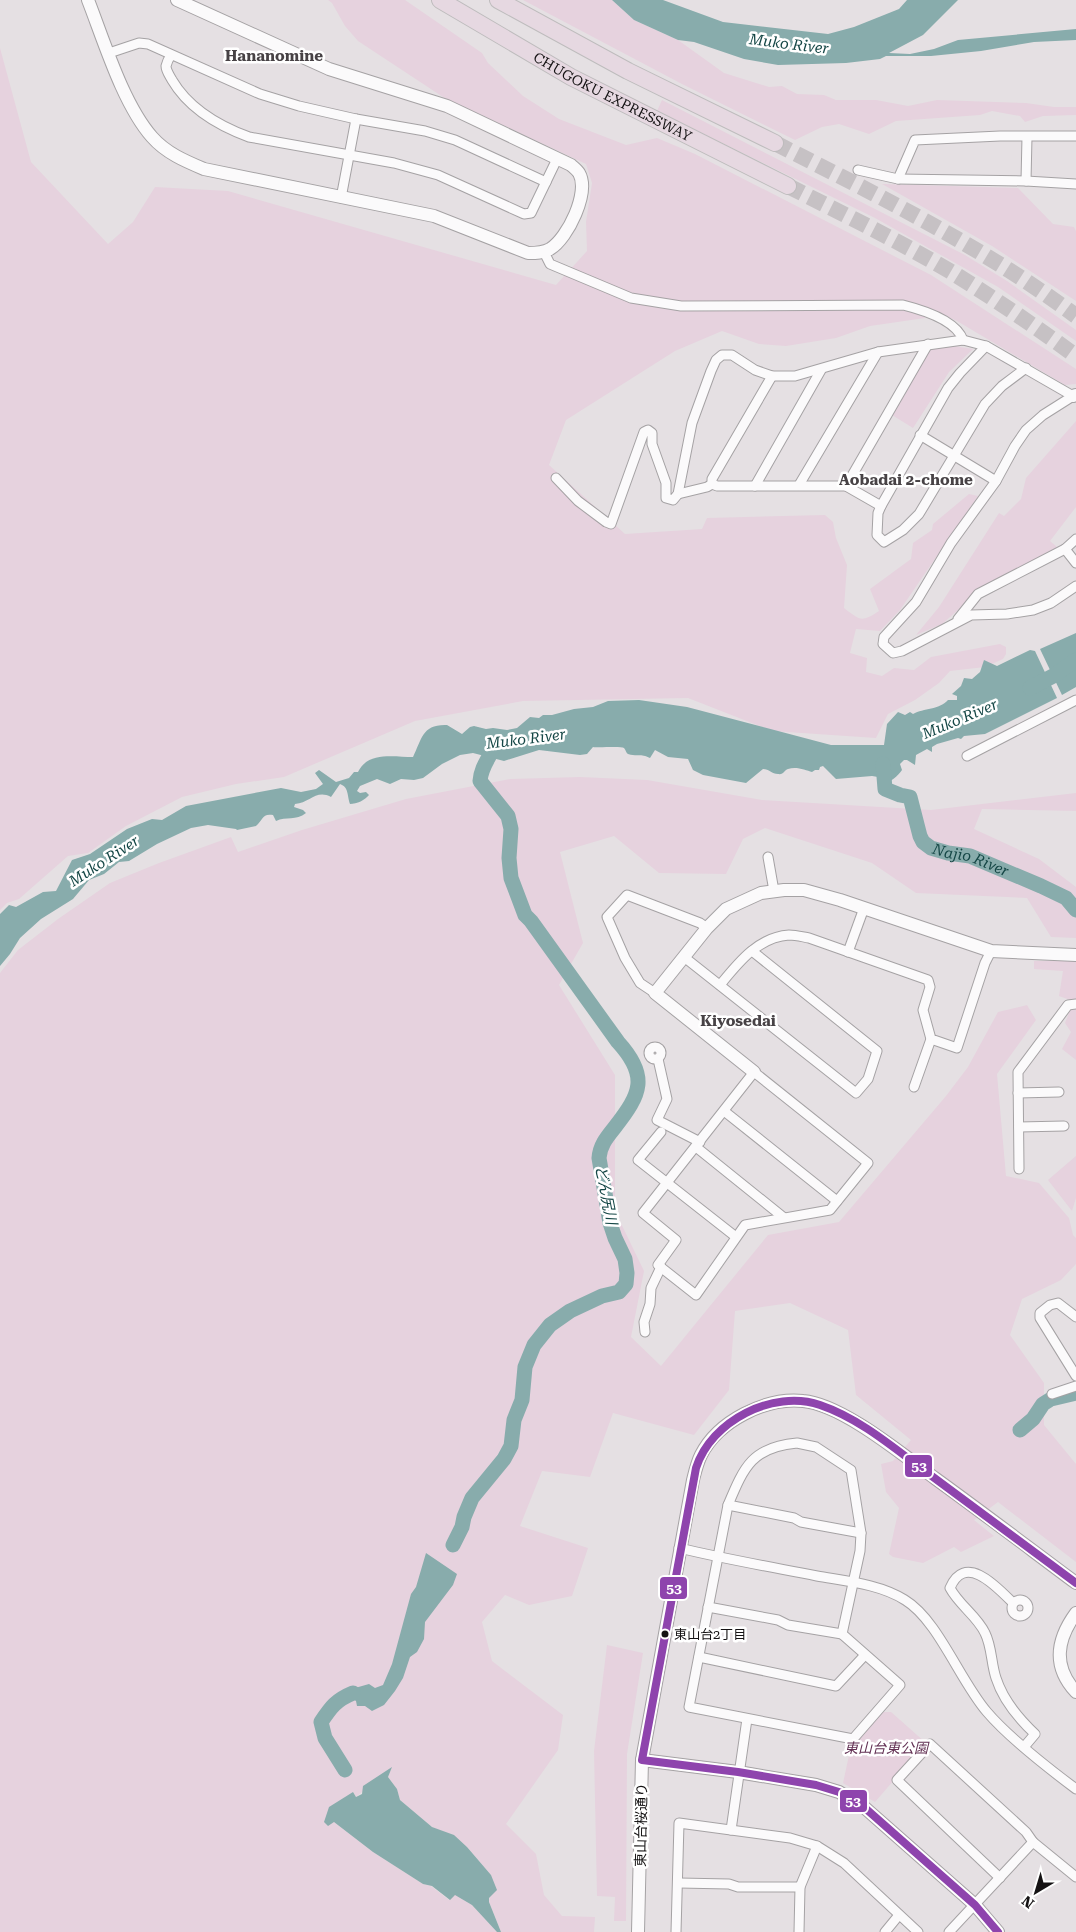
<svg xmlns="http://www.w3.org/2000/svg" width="1076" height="1932" font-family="'Roboto Serif','Noto Sans JP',serif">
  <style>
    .green { fill: #e6d2de }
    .water { fill: #88acac }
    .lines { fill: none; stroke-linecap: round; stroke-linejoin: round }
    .river { stroke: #88acac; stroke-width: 15 }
    .highway-tunnel { stroke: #c6c1c4; stroke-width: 16; stroke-dasharray: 16 8; stroke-linecap: butt }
    .street-casing { stroke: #a5a2a4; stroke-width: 11 }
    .secondary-casing { stroke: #a5a2a4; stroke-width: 14 }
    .highway-casing { stroke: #bebcbd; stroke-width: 18 }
    .street { stroke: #fbfafb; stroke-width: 9 }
    .secondary { stroke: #fbfafb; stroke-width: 12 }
    .highway { stroke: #e6d8e1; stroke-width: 16 }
    .bus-1-casing { stroke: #fff; stroke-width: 11 }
    .bus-1 { stroke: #8e44ad; stroke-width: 8 }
    .bus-dot { fill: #151314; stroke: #fff; stroke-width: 2 }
    .labels { text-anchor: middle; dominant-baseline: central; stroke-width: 5; stroke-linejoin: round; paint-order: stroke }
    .bus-label { font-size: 13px; fill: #151314; stroke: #fff; text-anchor: start }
    .street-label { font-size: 14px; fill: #151314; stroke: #fff }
    .park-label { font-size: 14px; font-style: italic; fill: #623053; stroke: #fff }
    .water-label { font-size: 15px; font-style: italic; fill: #154746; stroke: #fff }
    .neighbourhood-label { font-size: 15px; font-weight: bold; fill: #474245; stroke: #fff }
    .line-badge { stroke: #fff; stroke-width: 2 }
    .badge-label { font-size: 14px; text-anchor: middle; font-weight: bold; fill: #fff }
  </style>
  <rect width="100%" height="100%" fill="#e5e0e3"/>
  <!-- green -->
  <g class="green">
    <path d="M328 0H405L482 53 488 63 523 96 559 119 626 145 657 138 695 154 931 275 1076 369V384L1065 385 957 321 927 307 925 318 870 326 836 338 786 346 759 344 722 331 675 351 566 420 549 465 625 534 702 529 707 518 825 515 833 522 836 538 847 565 844 608C860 620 861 623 879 611L870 589 911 559 913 543 932 530 933 524 969 494 978 496 900 610 880 631 856 629 850 653 867 658 866 672 882 676 894 668 914 670 931 657 1000 644 1006 647V654L1003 659 985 667 950 671 939 683 915 700 888 714 876 738 772 731 688 698 523 701 415 721 284 777 236 784 182 797 126 826 88 853 68 856 19 899 7 903 0 910V48L31 162 108 244 133 222 155 187 228 191 556 285 587 251 586 222 592 183 586 164 443 97 358 41 345 26 332 3Z"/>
    <polygon points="523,0 612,0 634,20 678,40 724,73 769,87 782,86 797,94 824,95 836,100 876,100 908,106 937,100 1026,103 1054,107 1076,107 1076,115 1043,116 1025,122 1020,116 992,111 980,115 896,121 869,134 839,124 822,127 795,140 682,84"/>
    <polygon points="662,100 965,255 1007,281 1076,330 1076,341 998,287 875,218 657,111"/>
    <polygon points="882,184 1018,188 1053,224 1074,227 1076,231 1076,301 992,246"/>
    <polygon points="954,346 973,349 949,372 913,428 892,415 930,349"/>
    <polygon points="1076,421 1076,507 1050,541 1057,547 974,596 942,624 916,635 939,607 999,513 1004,516 1021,499 1026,478"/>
    <polygon points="580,777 647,780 762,800 931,810 1076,793 1076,811 982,809 974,829 1039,859 1076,887 1076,938 1051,937 1027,898 916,893 872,863 765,828 743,839 726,874 659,873 614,836 560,852 583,943 559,985 615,1075 615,1211 644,1271 631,1337 661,1366 768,1235 839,1222 946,1096 968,1067 998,1012 1027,1005 1036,1020 997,1074 1006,1176 1039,1183 1069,1218 1073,1235 1076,1238 1076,1264 1061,1280 1022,1299 1010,1335 1044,1383 1044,1425 1076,1464 1076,1562 998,1502 974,1520 994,1536 961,1552 954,1547 923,1563 893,1557 889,1554 899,1508 886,1492 881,1464 893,1461 911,1440 856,1395 848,1330 790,1303 735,1311 729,1390 694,1435 613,1413 590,1477 542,1471 520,1526 588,1548 572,1596 529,1605 505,1595 482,1622 492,1661 563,1715 558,1750 506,1824 536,1854 544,1895 562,1916 595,1917 594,1932 501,1932 489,1902 491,1875 467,1847 454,1836 432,1827 400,1800 397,1789 388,1777 391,1768 356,1797 353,1792 334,1822 373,1852 423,1884 431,1886 449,1900 455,1894 472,1905 497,1932 0,1932 0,973 18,950 58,919 110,883 159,863 231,837 238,852 302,830 406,799 510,779"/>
    <polygon points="1034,961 1076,961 1076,999 1070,1000 1059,996 1063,971 1034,969"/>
    <polygon points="1071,1008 1076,1008 1076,1060 1062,1049 1071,1032 1065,1023"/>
    <polygon points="1076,1156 1076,1198 1072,1211 1048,1180"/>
    <polygon points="607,1645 643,1653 627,1754 626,1921 614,1921 615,1897 597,1896 594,1751"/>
    <polygon points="882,1712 891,1712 926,1743 875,1802 843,1783 849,1755 856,1742"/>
  </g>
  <!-- water -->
  <g class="water">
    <polygon points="612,0 663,0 723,22 828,34 854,27 899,9 907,0 958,0 923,35 889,53 910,54 934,49 958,40 1076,29 1076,40 1034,42 981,51 931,56 886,56 880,59 846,63 778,65 744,59 694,42 678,40 634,20"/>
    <polygon points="1076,633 1076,687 1062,695 1040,649"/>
    <path d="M1030 650 1035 651 1057 698 985 734 964 736 961 739 958 738 937 744 932 747V752L927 749 916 755 915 765 907 760H904L900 764 902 770C898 776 890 783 883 783L878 777 872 776 836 779 823 766 820 767 819 770H815L812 772C806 770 796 766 788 769 784 770 784 775 778 774 772 774 769 769 763 769L746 783 703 775 693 770 688 759 668 757 655 750 650 758C640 753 638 757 628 754 626 753 626 750 624 748 621 746 598 748 593 747L587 754 580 755 539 750 504 761 473 753 460 755 442 764 423 778 414 780 401 779 390 784 377 779 360 786 357 791 360 793 366 792 369 795C365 800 357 804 350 804 347 796 349 787 340 784L331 797C316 789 310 803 295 804L294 807 303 810 306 813C296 821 286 816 276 821L273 815C262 813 263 820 256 826L237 830 236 829 208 825 191 828 157 844 129 861 119 862 104 874 89 880 73 899 41 919 20 938 10 954 0 966V914L9 905 16 907 43 892 56 891 72 860 90 854 127 829 152 819 162 820 186 806 281 788 301 792 316 789 323 784 315 773 319 770 336 782 349 778 354 772H358C368 751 394 757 413 757 422 739 422 724 447 725L462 734 470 727 474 726 486 729 493 728 507 730 517 728 530 717 539 718 543 715H552L574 709 593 707 608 701 639 700 687 707 831 745H884L887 724 898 712 905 715 910 712 913 714C924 708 939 710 948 700H957V696L952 694 961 686 964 678 972 679 980 672 984 660 997 666Z"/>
    <polygon points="426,1553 457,1574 453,1585 425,1622 424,1639 417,1652 410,1657 403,1678 395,1691 384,1705 372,1711 365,1706 357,1706 356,1701 352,1698 355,1688 369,1684 375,1688 383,1685 392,1664 411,1594 416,1587"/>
    <polygon points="392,1767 388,1777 397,1789 400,1800 432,1827 454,1835 467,1847 491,1875 497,1890 489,1898 489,1902 501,1932 497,1932 472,1905 455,1895 450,1900 432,1886 423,1884 373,1852 334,1822 328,1826 324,1822 329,1807 353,1792 356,1797 362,1794 363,1786"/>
  </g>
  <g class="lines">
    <!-- river -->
    <g class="river">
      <polyline points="1030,688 1055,675 1076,660"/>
      <path id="s1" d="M883 764 885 789 900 795 910 797 920 836 923 842 931 848 948 853 970 856 1041 886 1066 898 1076 910"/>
      <polyline points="1020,1430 1033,1419 1043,1404 1051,1399 1076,1393"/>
      <path d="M453 1545 462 1527 464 1517 472 1498 504 1459 511 1446 514 1420 522 1400 525 1367 534 1345 550 1325 570 1311 602 1296 619 1292 626 1284 627 1273 625 1259 615 1238 610 1223 599 1158C600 1145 607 1137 615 1127 641 1094 649 1076 618 1042L531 921 525 915 511 878 509 858 511 829 508 816 480 781C481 766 490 758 495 744"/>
      <path d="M345 1770 325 1738 321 1722C331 1707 336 1700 353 1693"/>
    </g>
    <!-- highway-tunnel -->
    <g class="highway-tunnel">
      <path d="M775 143C879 196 983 247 1076 316"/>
      <path d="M788 186C843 214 899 241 953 273 995 299 1036 327 1076 356"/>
    </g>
    <!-- street casing -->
    <g class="street-casing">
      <g id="street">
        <polyline points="109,53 139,43 148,44 260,94 299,106 356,119 425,131 455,140 546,182"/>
        <path d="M171 55C169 58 167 62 166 66 166 71 170 76 172 80 189 109 219 126 249 137L394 163 438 175 524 214 531 213 557 159"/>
        <polyline points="858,170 898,179 915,140 1000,136 1076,136"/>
        <polyline points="898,179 1026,181 1076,184"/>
        <polyline points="1026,181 1027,137"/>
        <polyline points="341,198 356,119"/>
        <path d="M544 252 550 264 631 298 681 306 903 305C923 310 956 320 963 340"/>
        <polyline points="772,376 712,479 712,484 717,486 846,486 881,506 948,388 960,373 986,346"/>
        <polyline points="920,435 996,481"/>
        <polyline points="556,478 578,501 606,522 611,524 644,432 648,430 652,433 652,444 666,483 666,498 673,500 678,494 692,423 711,371 716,360 722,355 732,355 755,370 772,376 795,376 878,352 963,340 986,346 1073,396 1043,415 1026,430 1015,446 996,481 951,543 916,602 884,637 883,644 893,653 902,651 971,615 1007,614 1033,610 1051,603 1076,586"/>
        <polyline points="799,485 878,352"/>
        <polyline points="755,486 821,370"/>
        <polyline points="846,486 928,344"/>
        <polyline points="678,494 707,487 712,484"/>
        <polyline points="881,506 878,513 877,535 884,542 903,530 919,514 985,404 1002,386 1026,368"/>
        <polyline points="1065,549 1076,563"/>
        <polyline points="958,619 978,594 1065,549 1076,539"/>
        <polyline points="967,756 1076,700"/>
        <polyline points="768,857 774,891"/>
        <polyline points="848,952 864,908"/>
        <polyline points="684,957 856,1093 868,1079 877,1051 752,951"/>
        <path d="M720 985C738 963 758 937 789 935 796 935 803 937 809 938L928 980 930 987 923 1010 931 1039 957 1048 985 963 991 951"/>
        <polyline points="655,993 640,983 625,958 607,917 627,895 700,923 707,928"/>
        <circle cx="655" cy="1053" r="6"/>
        <polyline points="658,1059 667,1099 657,1120 700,1142"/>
        <polygon points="754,1072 868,1163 830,1210 745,1225 696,1295 658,1265 676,1240 643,1213"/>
        <polyline points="914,1087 931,1039"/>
        <polyline points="1018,1093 1059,1092"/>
        <polyline points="724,1111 837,1201"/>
        <polyline points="1019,1127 1064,1126"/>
        <polyline points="661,1132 638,1160 736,1237"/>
        <polyline points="696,1147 783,1217"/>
        <polyline points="1019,1169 1018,1072 1068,1005 1076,1004"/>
        <polyline points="1076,1317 1058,1303 1050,1305 1040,1313 1040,1318 1076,1376"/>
        <polyline points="645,1332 644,1322 650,1304 651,1288 661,1267"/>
        <polyline points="1052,1394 1076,1386"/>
        <path d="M797 1443 816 1447 851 1470 861 1533 860 1551 842 1634 900 1685 853 1739 689 1707 728 1505C744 1467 752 1447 797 1443Z"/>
        <polyline points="728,1505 794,1518 801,1522 861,1533"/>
        <path d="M679 1548C725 1559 771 1567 817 1576 845 1581 880 1584 905 1600 938 1620 960 1681 987 1712 1010 1739 1048 1768 1076 1789"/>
        <circle cx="1020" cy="1608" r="8"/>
        <path d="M1013 1603C997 1587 965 1552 950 1588 959 1605 977 1616 985 1633 992 1647 991 1663 996 1678 1003 1700 1018 1718 1035 1734L1024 1747"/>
        <polyline points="708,1607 778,1620 788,1625 842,1634"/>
        <polyline points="699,1657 836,1686 865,1655"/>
        <polyline points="731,1830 747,1719"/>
        <polyline points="1000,1878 897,1780 930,1744 1026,1832 1033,1842"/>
        <polyline points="679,1883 729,1884 738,1887 800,1887"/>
        <polyline points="676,1932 679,1823 790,1838 817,1846 844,1863 918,1932"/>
        <polyline points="799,1932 800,1887 817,1846"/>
        <polyline points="885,1932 899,1915"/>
        <polyline points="949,1932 1033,1842 1076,1877"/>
      </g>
    </g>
    <!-- secondary casing -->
    <g class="secondary-casing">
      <g id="secondary">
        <path d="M88 0C104 41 123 104 152 137 166 153 185 161 204 169L434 216 528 253C536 253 543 253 550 249 568 238 590 192 579 173 577 170 573 167 571 165L447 106 329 69 177 0"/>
        <polyline points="1073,396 1076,395"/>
        <polyline points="754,1072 655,993 707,928 726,909 761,893 784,890 804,890 840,900 991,951 1076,955"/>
        <path d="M1076 1613C1057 1639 1052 1666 1076 1692"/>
        <polyline points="642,1760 738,1772 816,1785 839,1792 865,1808 975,1905 998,1932"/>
        <path d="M638 1932 642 1760 693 1480C695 1472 697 1463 701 1455 718 1421 766 1397 803 1401 842 1404 904 1456 936 1479 983 1513 1029 1548 1076 1583"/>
      </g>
    </g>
    <!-- highway casing -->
    <g class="highway-casing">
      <g id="highway">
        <path id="s2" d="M440 0 571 77 788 186"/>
        <polyline points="498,0 628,71 775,143"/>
      </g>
    </g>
    <!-- street -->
    <use href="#street" class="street"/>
    <!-- secondary -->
    <use href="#secondary" class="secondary"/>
    <!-- highway -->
    <use href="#highway" class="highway"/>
    <!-- bus-1 casing -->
    <g class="bus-1-casing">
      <path id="bus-1" d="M998 1932 975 1905 865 1808 839 1792 816 1785 738 1772 642 1760 696 1468C711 1421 773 1389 820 1405 861 1419 895 1449 929 1474 978 1510 1027 1547 1076 1583"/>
    </g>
    <!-- bus-1 -->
    <use href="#bus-1" class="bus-1"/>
  </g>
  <!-- markers -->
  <circle class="bus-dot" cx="665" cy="1634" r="4.5"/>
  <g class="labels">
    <!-- bus labels -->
    <g class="bus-label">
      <text x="674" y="1634">東山台2丁目</text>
    </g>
    <!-- street labels -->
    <g class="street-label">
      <text stroke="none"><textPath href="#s2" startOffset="198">CHUGOKU EXPRESSWAY</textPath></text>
      <text transform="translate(641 1825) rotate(-89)">東山台桜通り</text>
    </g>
    <!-- park labels -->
    <g class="park-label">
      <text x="886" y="1748">東山台東公園</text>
    </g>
    <!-- water labels -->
    <g class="water-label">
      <text transform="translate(789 44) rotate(7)">Muko River</text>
      <text transform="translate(960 719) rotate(-23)">Muko River</text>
      <text transform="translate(526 739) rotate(-7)">Muko River</text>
      <text stroke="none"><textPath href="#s1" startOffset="150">Najio River</textPath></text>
      <text transform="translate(104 861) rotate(-33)">Muko River</text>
      <text transform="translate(606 1195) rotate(79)">どん尻川</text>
    </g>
    <!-- neighbourhood labels -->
    <g class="neighbourhood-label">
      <text x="274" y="56">Hananomine</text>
      <text x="906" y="480">Aobadai 2-chome</text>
      <text x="738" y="1021">Kiyosedai</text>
    </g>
  </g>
  <g class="line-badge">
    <rect x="904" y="1454" width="29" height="24" rx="5" fill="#8e44ad"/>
    <rect x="659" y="1576" width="29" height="24" rx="5" fill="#8e44ad"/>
    <rect x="839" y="1789" width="29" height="24" rx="5" fill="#8e44ad"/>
  </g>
  <g class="badge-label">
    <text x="919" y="1471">53</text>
    <text x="674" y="1593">53</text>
    <text x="853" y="1806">53</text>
  </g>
  <!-- north arrow -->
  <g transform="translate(1036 1892) rotate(218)" stroke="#ffffff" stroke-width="4" paint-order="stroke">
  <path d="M0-4L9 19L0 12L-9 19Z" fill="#151314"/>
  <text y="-8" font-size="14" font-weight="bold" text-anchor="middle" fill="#151314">N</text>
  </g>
</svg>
